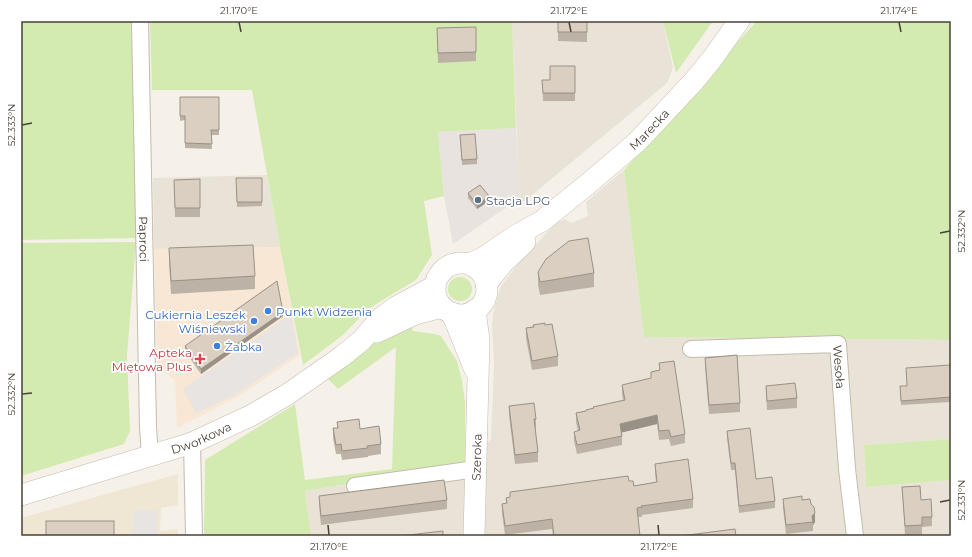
<svg xmlns="http://www.w3.org/2000/svg" width="972" height="557" font-family="Montserrat,sans-serif">
  <style>
    .residential { fill: #e9e3d7 }
    .commercial { fill: #f8e7d4 }
    .industrial { fill: #e8e3de }
    .education { fill: #efe6d3 }
    .green { fill: #d3ebb0 }
    .parking { fill: #e7e4e1 }
    .lines { fill: none; stroke-linecap: round; stroke-linejoin: round }
    .minor-casing { stroke: #c4bbae; stroke-width: 18 }
    .tertiary-casing { stroke: #c4bbae; stroke-width: 22 }
    .minor { stroke: #fff; stroke-width: 16 }
    .tertiary { stroke: #fff; stroke-width: 21 }
    .wall { fill: #bcb2a6 }
    .shaded-wall { fill: #999187 }
    .building { fill: #dbcfc1; stroke: #999187 }
    .ticks { fill: none; stroke: #4a4137; stroke-width: 1.5 }
    .service-dot { fill: #5c6f8a; stroke: #fff; stroke-width: 1.5 }
    .shop-dot { fill: #3f7fe0; stroke: #fff; stroke-width: 1.5 }
    .health-dot { fill: #e0444e; stroke: #fff; stroke-width: 1.5 }
    .labels { text-anchor: middle; dominant-baseline: central; stroke-width: 3.5; stroke-linejoin: round; paint-order: stroke }
    .street-label { font-size: 12px; fill: #4a4137; stroke: #fff }
    .service-label { font-size: 12px; fill: #4e5e75; stroke: #fff; text-anchor: start }
    .shop-label { font-size: 12px; fill: #366cbe; stroke: #fff; text-anchor: start }
    .health-label { font-size: 12px; fill: #be3a42; stroke: #fff; text-anchor: end }
    .neatline { fill: none; stroke: #4a4137; stroke-width: 1.5 }
    .ticks-label { font-size: 10px; text-anchor: middle; fill: #4a4137 }
  </style>
  <rect width="100%" height="100%" fill="#f5f1e9"/>
  <!-- residential -->
  <g class="residential">
    <polygon points="512,21 663,21 673,68 667,83 520,205"/>
    <polygon points="624,170 644,337 951,340 951,439 864,445 866,487 951,480 951,536 311,536 305,491 465,464 491,439 494,364 492,324 495,305 501,286 522,259 556,223 565,219 571,223 588,216 586,202"/>
    <polygon points="267,175 280,247 154,249 153,178"/>
  </g>
  <!-- commercial -->
  <polygon class="commercial" points="280,247 300,355 239,396 177,428 175,381 157,366 154,249"/>
  <!-- industrial -->
  <polygon class="industrial" points="516,128 520,198 453,244 444,196 438,132"/>
  <!-- education -->
  <polygon class="education" points="178,474 178,505 161,508 160,531 178,529 178,536 21,536 21,518"/>
  <!-- green -->
  <g class="green">
    <polygon points="21,21 131,21 138,238 21,240"/>
    <polygon points="150,21 512,21 516,128 438,132 444,196 424,201 432,255 416,280 381,301 367,310 343,335 303,365 280,247 252,90 152,90"/>
    <polygon points="663,21 713,21 676,73"/>
    <polygon points="757,21 951,21 951,340 644,337 624,170 733,47"/>
    <polygon points="136,242 127,356 130,431 124,444 21,476 21,243"/>
    <circle cx="460" cy="289" r="12"/>
    <polygon points="410,322 413,331 435,334 441,336 457,361 462,381 465,402 465,464 305,491 311,536 204,536 205,460 295,404 305,480 392,469 396,347 338,389 328,379 379,339"/>
    <polygon points="951,439 951,480 866,487 864,445"/>
  </g>
  <!-- parking -->
  <g class="parking">
    <polygon points="291,314 298,353 233,396 196,413 183,389"/>
    <polygon points="133,510 157,510 158,536 134,536"/>
  </g>
  <g class="lines">
    <!-- minor casing -->
    <g class="minor-casing">
      <g id="minor">
        <path id="s1" d="M140 21 148 427 150 456"/>
        <path id="s2" d="M691 349 838 344 847 469 855 536"/>
        <polyline points="192,443 194,536"/>
        <polyline points="355,486 476,469"/>
      </g>
    </g>
    <!-- tertiary casing -->
    <g class="tertiary-casing">
      <g id="tertiary">
        <circle cx="461" cy="289" r="26"/>
        <path id="s3" d="M469 264 483 258 515 236 542 221 589 183 637 142 694 81 712 59 739 21"/>
        <polyline points="486,284 503,263 525,242"/>
        <polyline points="452,313 475,370"/>
        <polyline points="377,332 415,314 442,307"/>
        <path id="s4" d="M21 495 192 443 252 415 288 394 341 357 361 341 381 318 396 307 435 286"/>
        <path id="s5" d="M474 536 479 340 475 310"/>
      </g>
    </g>
    <!-- minor -->
    <use href="#minor" class="minor"/>
    <!-- tertiary -->
    <use href="#tertiary" class="tertiary"/>
  </g>
  <!-- wall -->
  <g class="wall">
    <polygon points="558,21 587,21 587,42 558,41"/>
    <polygon points="437,28 476,52 476,61 438,63"/>
    <polygon points="550,66 575,66 575,101 543,101 542,80 550,80"/>
    <polygon points="180,97 219,97 219,135 211,135 212,149 185,148 185,120 180,121"/>
    <polygon points="460,135 477,159 477,164 462,165"/>
    <polygon points="236,178 262,178 262,206 237,207"/>
    <polygon points="200,179 200,217 175,217 174,180"/>
    <polygon points="468,193 489,201 477,209 468,198"/>
    <polygon points="169,248 255,276 255,289 171,294 169,262"/>
    <polygon points="538,272 594,273 594,287 540,295 538,285"/>
    <polygon points="283,316 201,374 185,351 185,346"/>
    <polygon points="545,325 558,356 558,366 532,370 526,338 526,328"/>
    <polygon points="705,358 740,403 740,412 709,414 705,367"/>
    <polygon points="659,363 685,434 685,443 671,446 669,439 659,440 657,424 622,432 622,445 577,454 574,441 574,432 578,431 576,422 576,413 586,411 593,408 593,407 623,400 622,394 622,385 651,378 651,372 659,370"/>
    <polygon points="950,368 951,368 951,402 901,405 900,386 907,386"/>
    <polygon points="766,386 797,398 797,408 767,410 766,395"/>
    <polygon points="509,406 536,419 536,428 535,428 538,452 538,462 515,464 509,415"/>
    <polygon points="337,422 360,429 381,444 381,454 368,456 368,457 342,460 341,454 336,454 333,438 333,428 337,428"/>
    <polygon points="727,431 756,479 775,501 775,508 739,513 735,470 731,470 727,438"/>
    <polygon points="655,464 693,499 693,508 642,515 642,517 638,517 640,536 553,536 552,529 505,535 502,513 502,504 506,503 506,498 510,497 510,492 629,481 634,486 656,482 655,473"/>
    <polygon points="902,487 921,500 932,517 932,526 922,527 922,534 905,535"/>
    <polygon points="319,496 447,500 447,509 321,525 319,505"/>
    <polygon points="783,499 802,500 811,504 815,522 813,525 813,531 786,534 783,508"/>
  </g>
  <!-- shaded-wall -->
  <g class="shaded-wall">
    <polygon points="489,196 489,201 477,209 477,205"/>
    <polygon points="283,312 283,316 201,374 201,369"/>
    <polygon points="657,415 657,424 620,433 620,424"/>
    <polygon points="815,513 815,522 813,525 812,516"/>
  </g>
  <!-- building -->
  <g class="building">
    <rect x="558" y="21" width="29" height="11"/>
    <polygon points="476,27 476,52 438,53 437,28"/>
    <polygon points="550,66 575,66 575,93 543,93 542,80 550,80"/>
    <polygon points="180,97 219,97 219,130 211,130 212,144 185,143 185,116 180,116"/>
    <polygon points="475,134 477,159 462,160 460,135"/>
    <polygon points="236,178 262,178 262,202 237,202"/>
    <polygon points="200,179 200,208 175,208 174,180"/>
    <polygon points="480,185 489,196 477,205 468,193"/>
    <polygon points="588,238 594,273 540,282 538,272 546,259 569,241"/>
    <polygon points="253,245 255,276 171,281 169,248"/>
    <polygon points="277,281 283,312 201,369 185,346"/>
    <polygon points="545,323 545,325 552,324 558,356 532,361 526,328 534,327 533,325"/>
    <polygon points="737,355 740,403 709,405 705,358"/>
    <polygon points="674,361 685,434 671,437 669,430 659,431 657,415 620,424 622,436 577,445 574,432 580,430 576,413 586,411 586,410 594,408 593,407 625,400 622,385 651,378 651,372 660,370 659,363"/>
    <polygon points="950,365 950,368 951,368 951,397 901,401 900,386 907,386 906,368"/>
    <polygon points="795,383 797,398 767,401 766,386"/>
    <polygon points="534,403 536,419 534,419 538,452 515,455 509,406"/>
    <polygon points="359,419 360,429 379,426 381,444 367,446 368,448 342,451 341,444 336,445 333,428 338,428 337,422"/>
    <polygon points="750,428 756,479 772,477 775,501 739,506 735,463 731,463 727,431"/>
    <polygon points="688,459 693,499 641,506 642,507 637,508 640,536 554,536 552,519 505,526 502,504 507,503 506,498 510,497 510,492 628,476 629,481 633,481 634,486 657,482 655,464"/>
    <polygon points="444,480 447,500 321,516 319,496"/>
    <polygon points="920,486 921,500 931,499 932,517 922,517 922,525 905,526 902,487"/>
    <polygon points="802,496 802,500 810,499 811,504 814,507 815,513 812,516 813,522 786,525 783,499"/>
    <rect x="46" y="521" width="68" height="15"/>
    <polygon points="735,529 736,536 680,536"/>
    <polygon points="443,531 443,536 400,536"/>
  </g>
  <!-- ticks -->
  <path class="ticks" d="M239 22 241 32M569 22 571 32M899 22 901 32M22 125 32 123M940 233 950 231M22 394 32 393M940 502 950 500M328 525 329 535M658 525 659 535"/>
  <!-- markers -->
  <circle class="service-dot" cx="478" cy="200" r="4"/>
  <g class="shop-dot">
    <circle cx="268" cy="311" r="4"/>
    <circle cx="254" cy="321" r="4"/>
    <circle cx="217" cy="346" r="4"/>
  </g>
  <path class="health-dot" d="M198 353h4v4h4v4h-4v4h-4v-4h-4v-4h4z"/>
  <g class="labels">
    <!-- street labels -->
    <g class="street-label">
      <text stroke="none"><textPath href="#s3" startOffset="226">Marecka</textPath></text>
      <text stroke="none"><textPath href="#s1" startOffset="218">Paproci</textPath></text>
      <text stroke="none"><textPath href="#s2" startOffset="170">Wesoła</textPath></text>
      <text stroke="none"><textPath href="#s4" startOffset="189">Dworkowa</textPath></text>
      <text stroke="none"><textPath href="#s5" startOffset="79">Szeroka</textPath></text>
    </g>
    <!-- service labels -->
    <g class="service-label">
      <text x="486" y="200">Stacja LPG</text>
    </g>
    <!-- shop labels -->
    <g class="shop-label">
      <text x="276" y="311">Punkt Widzenia</text>
      <text x="246" y="314" text-anchor="end">Cukiernia Leszek<tspan x="246" dy="14">Wiśniewski</tspan></text>
      <text x="225" y="346">Żabka</text>
    </g>
    <!-- health labels -->
    <g class="health-label">
      <text x="192" y="352">Apteka<tspan x="192" dy="14">Miętowa Plus</tspan></text>
    </g>
  </g>
  <!-- border -->
  <rect width="972" height="557" fill="none" stroke="#ffffff" stroke-width="44"/>
  <rect x="22" y="22" width="928" height="513" class="neatline"/>
  <g class="ticks-label">
    <text x="239" y="14">21.170°E</text>
    <text x="569" y="14">21.172°E</text>
    <text x="899" y="14">21.174°E</text>
    <text transform="translate(11 125) rotate(-90)" y="4">52.333°N</text>
    <text transform="translate(961 231) rotate(-90)" y="4">52.332°N</text>
    <text transform="translate(11 394) rotate(-90)" y="4">52.332°N</text>
    <text transform="translate(961 500) rotate(-90)" y="4">52.331°N</text>
    <text x="329" y="550">21.170°E</text>
    <text x="659" y="550">21.172°E</text>
  </g>
</svg>
